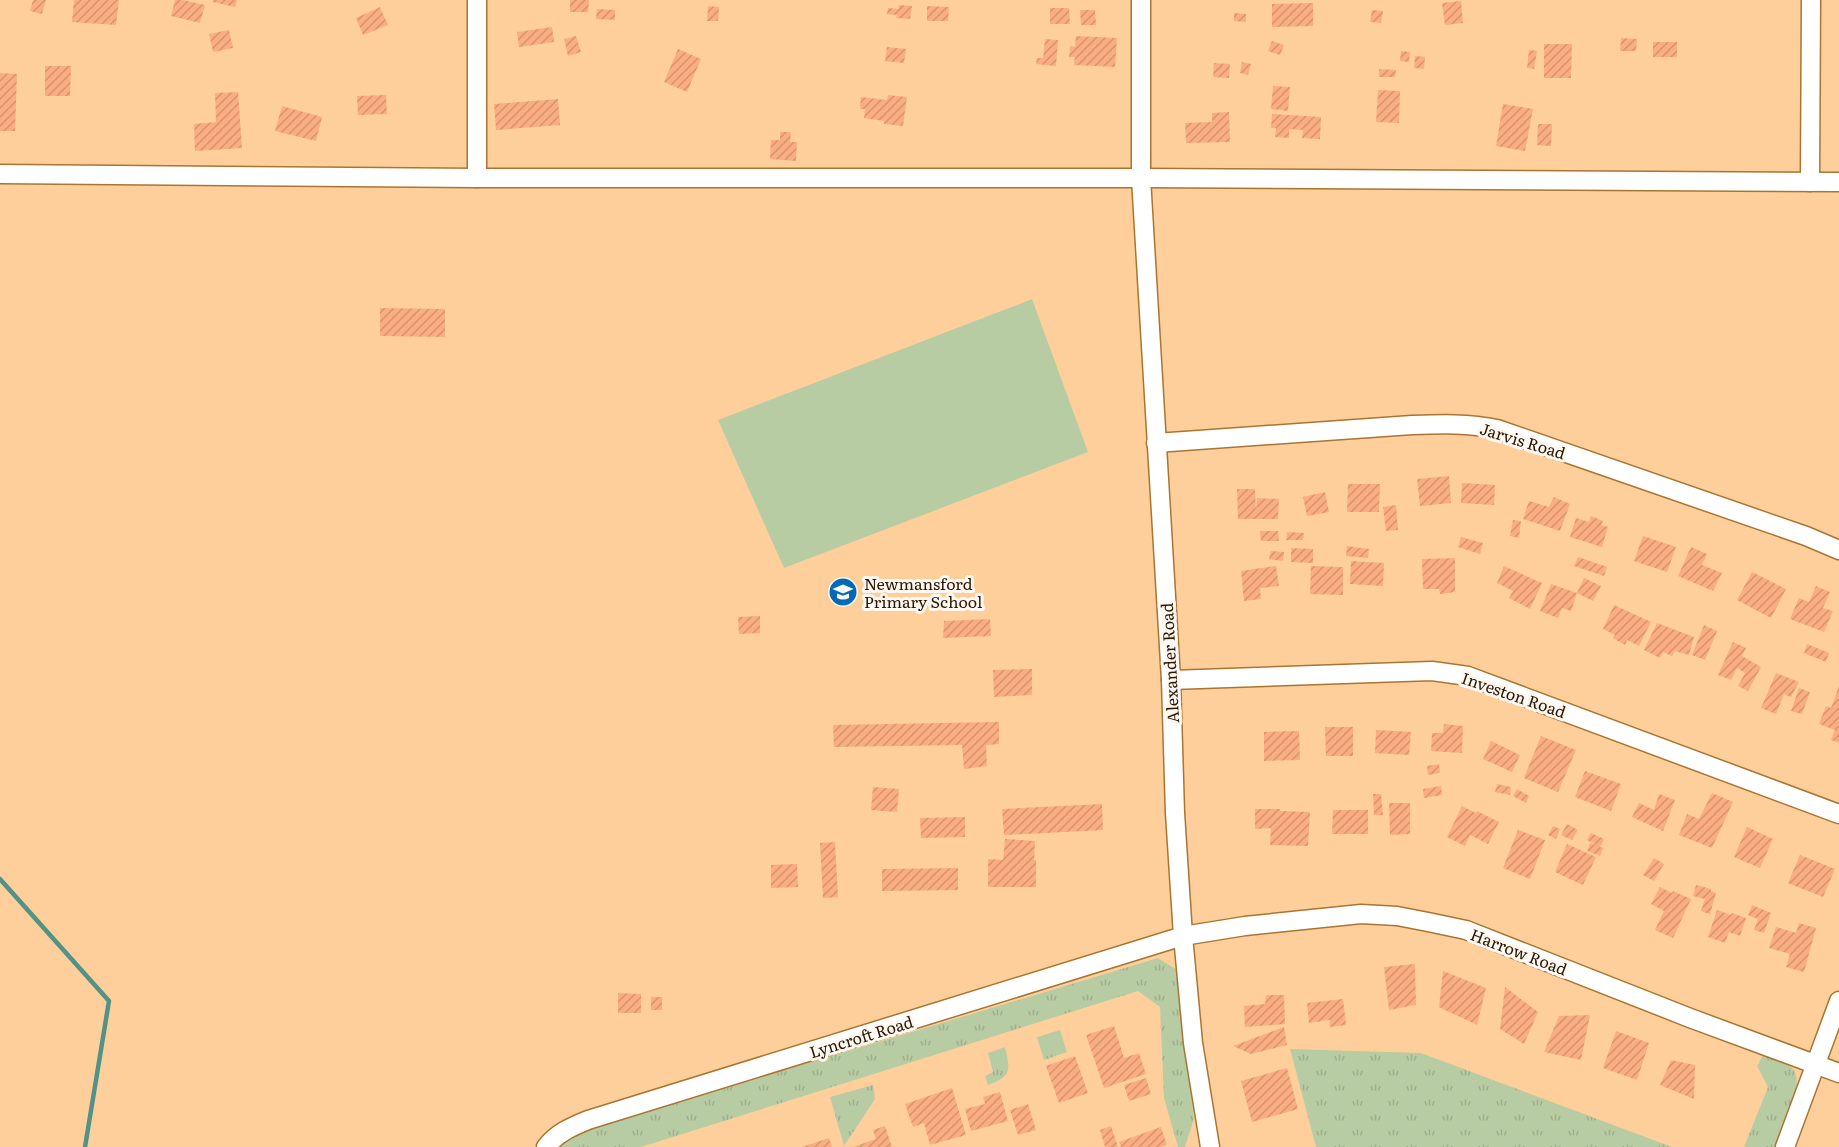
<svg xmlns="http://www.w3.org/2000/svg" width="1839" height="1147" font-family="Literata,serif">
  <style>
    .grass { fill: url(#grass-tufts) }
    .pitch { fill: #b8cca4 }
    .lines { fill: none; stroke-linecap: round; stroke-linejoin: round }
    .stream { stroke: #539286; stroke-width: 4.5 }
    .building { fill: url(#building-hatch) }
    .minor-casing { stroke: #aa7531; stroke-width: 21 }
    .minor { stroke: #fff; stroke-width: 18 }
    .labels { text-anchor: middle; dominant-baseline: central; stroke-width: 6; stroke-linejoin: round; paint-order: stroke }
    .street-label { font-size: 16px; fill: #2c1700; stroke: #fef8f2 }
    .poi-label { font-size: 16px; fill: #2c1700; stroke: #fef8f2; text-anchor: start }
  </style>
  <defs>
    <pattern id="grass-tufts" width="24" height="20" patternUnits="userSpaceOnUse" patternTransform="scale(1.5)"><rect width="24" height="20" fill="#b8cca4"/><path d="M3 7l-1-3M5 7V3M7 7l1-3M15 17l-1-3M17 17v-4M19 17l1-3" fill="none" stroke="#9eae8b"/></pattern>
    <pattern id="building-hatch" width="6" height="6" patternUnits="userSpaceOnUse" patternTransform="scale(1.5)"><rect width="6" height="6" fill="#faad82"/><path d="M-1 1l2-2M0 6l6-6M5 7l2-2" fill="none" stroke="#d6946e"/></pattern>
  </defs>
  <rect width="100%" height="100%" fill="#fecf9b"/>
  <!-- grass -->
  <g class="grass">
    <polygon points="1158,958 1177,970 1179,984 1194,1119 1185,1147 1178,1147 1164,1098 1160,1007 1138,991 641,1147 559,1147 587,1130 632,1116"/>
    <polygon points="1060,1030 1067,1052 1044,1060 1037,1037"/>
    <path d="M1005 1047C1010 1070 1013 1076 988 1085L985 1076 993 1072 988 1053Z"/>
    <polygon points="1290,1049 1421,1053 1672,1147 1316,1147"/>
    <path d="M1763 1055C1771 1058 1783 1061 1790 1066 1809 1081 1784 1128 1777 1147H1744L1768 1087 1757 1066Z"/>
    <polygon points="873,1085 875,1099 844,1146 830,1097"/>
  </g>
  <!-- pitch -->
  <polygon class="pitch" points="1032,299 1088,452 784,568 718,420"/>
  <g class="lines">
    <!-- stream -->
    <polyline class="stream" points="0,879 109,1001 85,1147"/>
  </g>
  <!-- building -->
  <g class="building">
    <polygon points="33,0 46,0 42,14 30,11"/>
    <polygon points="74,0 119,0 116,25 72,22"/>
    <polygon points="175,0 183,0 205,5 200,23 171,16"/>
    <polygon points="213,0 237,0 235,7 213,2"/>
    <polygon points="570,0 589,0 588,12 570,12"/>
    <polygon points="1461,1 1463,23 1445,25 1442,3"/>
    <polygon points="1313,3 1313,26 1272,27 1272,4"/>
    <polygon points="899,5 912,6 910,19 896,18 897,15 887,14 888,8 898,9"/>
    <polygon points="708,6 719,7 718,21 707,21"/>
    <polygon points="927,6 949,7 948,21 927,21"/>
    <polygon points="380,7 388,25 363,35 356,18"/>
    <polygon points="1050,8 1069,8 1070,24 1050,24"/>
    <polygon points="597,9 615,10 615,20 596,19"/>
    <polygon points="1080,10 1095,10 1096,25 1081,25"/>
    <polygon points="1372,10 1383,11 1381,23 1370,22"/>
    <polygon points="1234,13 1246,14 1246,22 1234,21"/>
    <polygon points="552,27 554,42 519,47 517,32"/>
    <polygon points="229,30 233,48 213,52 209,34"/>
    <polygon points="576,36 581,52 568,56 564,39"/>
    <polygon points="1076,36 1117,38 1115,67 1074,65 1075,57 1069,57 1070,46 1075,47"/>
    <polygon points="1621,38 1637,39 1636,51 1620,51"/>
    <polygon points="1045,39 1058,40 1056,66 1036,64 1037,58 1043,58"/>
    <polygon points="1272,41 1284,45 1280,55 1268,51"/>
    <rect x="1653" y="42" width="24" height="15"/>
    <polygon points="1544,44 1572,44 1571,78 1544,78"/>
    <polygon points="887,47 906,49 904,63 885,61"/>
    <polygon points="678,49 701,59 687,92 664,82"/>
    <polygon points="1529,50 1537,51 1534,69 1527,68"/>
    <polygon points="1401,51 1410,52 1409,62 1400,61"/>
    <polygon points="1415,56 1425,57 1424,69 1414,68"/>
    <polygon points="1242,62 1251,64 1248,75 1240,73"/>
    <polygon points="1214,63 1230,64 1229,78 1213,77"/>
    <polygon points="45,66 71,66 70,96 45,96"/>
    <polygon points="1379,69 1396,70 1395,77 1379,77"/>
    <polygon points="0,73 17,74 15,131 0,131"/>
    <polygon points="1273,86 1290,87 1288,111 1271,109"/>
    <polygon points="1378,90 1400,91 1399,123 1376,122"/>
    <polygon points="238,92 242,148 195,151 194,124 216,122 215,93"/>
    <polygon points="386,95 387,114 358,115 357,96"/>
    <polygon points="888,95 907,97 903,126 884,124 884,121 864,118 865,109 860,109 861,97 887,100"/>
    <polygon points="558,99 560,125 496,130 494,104"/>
    <polygon points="1503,104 1533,109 1525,151 1496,146"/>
    <polygon points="282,106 322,117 316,141 275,131"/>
    <polygon points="1229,112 1230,142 1186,143 1185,123 1212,122 1212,113"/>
    <polygon points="1272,114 1321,117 1320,139 1302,138 1303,130 1289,129 1289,138 1275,137 1276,128 1271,128"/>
    <polygon points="1538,124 1552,124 1551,146 1537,145"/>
    <polygon points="780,132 791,132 790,142 797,142 796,161 770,159 771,140 780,140"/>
    <polygon points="380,308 445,309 445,337 380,336"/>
    <polygon points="1449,476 1451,503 1420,506 1417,479"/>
    <polygon points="1462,483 1495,485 1494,505 1461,503"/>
    <polygon points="1348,484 1380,484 1379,512 1347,512"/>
    <polygon points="1237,489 1255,489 1256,512 1257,498 1279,499 1278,519 1238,519"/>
    <polygon points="1325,492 1329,512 1307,516 1303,497"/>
    <polygon points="1554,497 1570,504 1560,531 1523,519 1529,501 1549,507"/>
    <polygon points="1396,505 1398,530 1386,531 1383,507"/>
    <polygon points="1591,516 1603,521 1601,525 1608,527 1602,547 1570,537 1576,518 1589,522"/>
    <polygon points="1513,520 1521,521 1519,538 1510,536"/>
    <polygon points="1260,531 1278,531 1279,541 1261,541"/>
    <polygon points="1287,532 1304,533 1303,540 1286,540"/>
    <polygon points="1643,536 1676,547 1667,572 1634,561"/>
    <polygon points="1461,537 1483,543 1480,554 1458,547"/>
    <polygon points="1347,546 1369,549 1368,558 1346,556"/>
    <polygon points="1691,547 1707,554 1702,565 1722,573 1713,591 1678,576"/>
    <polygon points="1291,548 1313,549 1313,563 1291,562"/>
    <polygon points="1271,551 1284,552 1283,561 1269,559"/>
    <polygon points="1578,557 1607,567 1604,576 1574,566"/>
    <polygon points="1455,558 1455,592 1440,594 1439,589 1423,589 1422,559"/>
    <polygon points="1351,561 1384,563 1383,586 1350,584"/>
    <polygon points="1276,566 1279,586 1260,588 1261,599 1244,601 1241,571"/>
    <polygon points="1311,566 1343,567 1343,595 1310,594"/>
    <polygon points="1504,566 1542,583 1530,609 1509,598 1513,591 1497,583"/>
    <polygon points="1752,572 1786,589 1771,618 1737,600"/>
    <polygon points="1584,578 1601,586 1593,601 1577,593"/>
    <polygon points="1551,584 1577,593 1571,611 1562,608 1558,618 1540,611"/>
    <polygon points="1816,586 1830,592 1823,608 1833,611 1824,632 1790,619 1799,598 1809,602"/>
    <polygon points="1614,605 1651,622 1639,646 1627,640 1625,645 1613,638 1615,635 1603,629"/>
    <polygon points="760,616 760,633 739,634 738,617"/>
    <polygon points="990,619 991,636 943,638 944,621"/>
    <polygon points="1657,623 1694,637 1689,655 1675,651 1672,656 1663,652 1660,658 1644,650"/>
    <polygon points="1704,625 1717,631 1705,660 1692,655"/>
    <polygon points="1733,642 1746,648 1742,656 1761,667 1748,691 1738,686 1745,673 1737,668 1731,680 1718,675"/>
    <polygon points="1807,644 1829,653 1826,662 1804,653"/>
    <polygon points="1032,669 1032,695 994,697 993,670"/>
    <polygon points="1776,673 1799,682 1791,697 1784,694 1776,714 1761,708"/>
    <polygon points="1839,686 1839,743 1831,740 1835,730 1819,724 1826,706 1831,708"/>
    <polygon points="1799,688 1810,692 1802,714 1791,711"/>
    <polygon points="999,722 999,744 986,745 987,766 964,769 962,745 834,747 833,725"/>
    <polygon points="1444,724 1463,726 1462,753 1431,751 1432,733 1443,733"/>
    <polygon points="1325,727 1353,727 1353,756 1326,756"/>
    <polygon points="1376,730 1411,732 1409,755 1375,753"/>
    <polygon points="1299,731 1300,760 1264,761 1264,732"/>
    <polygon points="1541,736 1576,750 1558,792 1524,778"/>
    <polygon points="1491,741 1520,755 1512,772 1483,759"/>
    <polygon points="1439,764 1440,773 1428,775 1427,766"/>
    <polygon points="1585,771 1621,784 1611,811 1575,797"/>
    <polygon points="1497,784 1511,787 1510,795 1495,792"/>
    <polygon points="1441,786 1442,795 1424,798 1423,789"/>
    <polygon points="873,787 899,789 897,812 871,810"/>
    <polygon points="1517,789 1529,796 1526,803 1513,796"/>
    <polygon points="1712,793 1733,802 1712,848 1679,835 1687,814 1699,819"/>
    <polygon points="1373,794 1381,794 1383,815 1374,815"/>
    <polygon points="1659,794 1675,800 1663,831 1632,817 1639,803 1654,810"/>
    <polygon points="1389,803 1410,803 1410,834 1390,835"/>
    <polygon points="1102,804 1103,830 1004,835 1002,809"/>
    <polygon points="1462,806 1476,813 1477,811 1499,822 1488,844 1470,835 1465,846 1447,837"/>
    <polygon points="1255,809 1280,809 1280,811 1310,812 1308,846 1270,845 1271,828 1255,829"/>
    <polygon points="1333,810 1368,810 1368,834 1332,834"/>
    <polygon points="965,817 965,837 921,838 920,818"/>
    <polygon points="1567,824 1578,830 1572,840 1561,835"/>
    <polygon points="1553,826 1560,829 1556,839 1548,835"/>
    <polygon points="1747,827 1773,839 1760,868 1734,857"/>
    <polygon points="1518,830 1545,840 1530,879 1503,868"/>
    <polygon points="1591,833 1604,839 1600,847 1603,848 1600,856 1587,851 1590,843 1597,845 1587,840"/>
    <polygon points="1005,839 1035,841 1034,860 1036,860 1036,887 988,887 988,859 1003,860"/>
    <polygon points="835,842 838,897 823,898 820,843"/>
    <polygon points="1567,844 1596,857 1583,885 1555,872"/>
    <polygon points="1800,855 1835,869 1823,897 1788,883"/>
    <polygon points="1654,858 1664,864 1654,881 1643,875"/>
    <polygon points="797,864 798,887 771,888 771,865"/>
    <polygon points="958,868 958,890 882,891 882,869"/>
    <polygon points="1696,885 1711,889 1711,891 1716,893 1710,914 1701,911 1705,899 1693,896"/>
    <polygon points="1660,887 1672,893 1673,891 1691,899 1673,938 1655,930 1664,911 1651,904"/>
    <polygon points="1752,905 1771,913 1764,933 1754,930 1758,919 1748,915"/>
    <polygon points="1717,910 1731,915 1732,913 1746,918 1740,936 1729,932 1725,943 1708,937"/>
    <polygon points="1799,923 1816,928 1804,972 1786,967 1790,954 1769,948 1776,927 1796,933"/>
    <polygon points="1415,964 1416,1005 1389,1010 1384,967"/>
    <polygon points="1443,971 1486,988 1477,1025 1439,1007"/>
    <polygon points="1505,987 1538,1012 1524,1044 1500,1029"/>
    <polygon points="618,993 641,994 641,1013 618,1013"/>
    <polygon points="1266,995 1284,995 1285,1024 1245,1027 1244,1006 1265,1004"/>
    <rect x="651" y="997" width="11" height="13"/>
    <polygon points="1343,999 1346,1025 1330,1027 1330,1020 1309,1023 1307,1003"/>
    <polygon points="1590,1015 1581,1060 1544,1052 1559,1016"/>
    <polygon points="1114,1026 1124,1058 1139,1053 1146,1074 1104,1088 1086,1035"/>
    <polygon points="1284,1027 1287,1045 1251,1054 1233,1046"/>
    <polygon points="1616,1031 1649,1043 1637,1080 1603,1068"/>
    <polygon points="1075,1056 1088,1093 1059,1103 1046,1066"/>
    <polygon points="1671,1060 1695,1065 1694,1099 1660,1085"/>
    <polygon points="1287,1068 1298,1109 1252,1122 1241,1081"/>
    <polygon points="1146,1078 1151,1094 1129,1101 1124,1085"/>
    <polygon points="952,1088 966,1135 930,1145 924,1123 913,1127 905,1104"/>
    <polygon points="1000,1092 1008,1121 971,1131 965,1109 985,1104 983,1097"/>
    <polygon points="1028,1104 1036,1130 1018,1135 1010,1110"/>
    <polygon points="885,1126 892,1147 853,1147 876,1139 873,1130"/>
    <polygon points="1111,1126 1118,1147 1105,1147 1100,1130"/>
    <polygon points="1161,1127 1167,1145 1161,1147 1121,1147 1119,1142"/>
    <polygon points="829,1138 832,1147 802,1147"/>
  </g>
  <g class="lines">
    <!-- minor casing -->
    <g class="minor-casing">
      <g id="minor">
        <polyline points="477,0 477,178 1141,178 1839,182"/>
        <polyline points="1141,0 1141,178 1171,680 1175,813 1183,936 1193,1043 1210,1147"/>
        <polyline points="0,174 477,178"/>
        <polyline points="1810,182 1811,0"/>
        <path d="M1156 443 1412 425C1441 424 1468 423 1497 429L1806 536 1839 550"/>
        <polyline points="1171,680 1432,671 1468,676 1839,814"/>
        <path d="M546 1147C557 1133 571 1127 588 1120L1183 936 1245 926 1361 914 1397 916 1428 922 1466 930 1690 1018 1839 1073"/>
        <polyline points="1785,1147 1839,1001"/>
      </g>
    </g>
    <!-- minor -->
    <use href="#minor" class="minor"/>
  </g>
  <!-- icons -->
  <defs>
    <g id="school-disc" transform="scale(1.5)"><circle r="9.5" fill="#056ab6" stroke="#fef8f2"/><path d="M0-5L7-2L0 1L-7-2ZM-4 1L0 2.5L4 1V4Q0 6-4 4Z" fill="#fff"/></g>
  </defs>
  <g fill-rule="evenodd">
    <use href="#school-disc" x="843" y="592"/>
  </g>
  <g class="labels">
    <!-- street labels -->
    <g class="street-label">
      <text transform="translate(1523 440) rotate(17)">Jarvis Road</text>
      <text transform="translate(1169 663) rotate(-93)">Alexander Road</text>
      <text transform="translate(1514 694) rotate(19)">Investon Road</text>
      <text transform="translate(1519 951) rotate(21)">Harrow Road</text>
      <text transform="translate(861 1036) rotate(-17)">Lyncroft Road</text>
    </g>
    <!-- poi labels -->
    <g class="poi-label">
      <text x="864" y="583">Newmansford<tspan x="864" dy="18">Primary School</tspan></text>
    </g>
  </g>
</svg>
